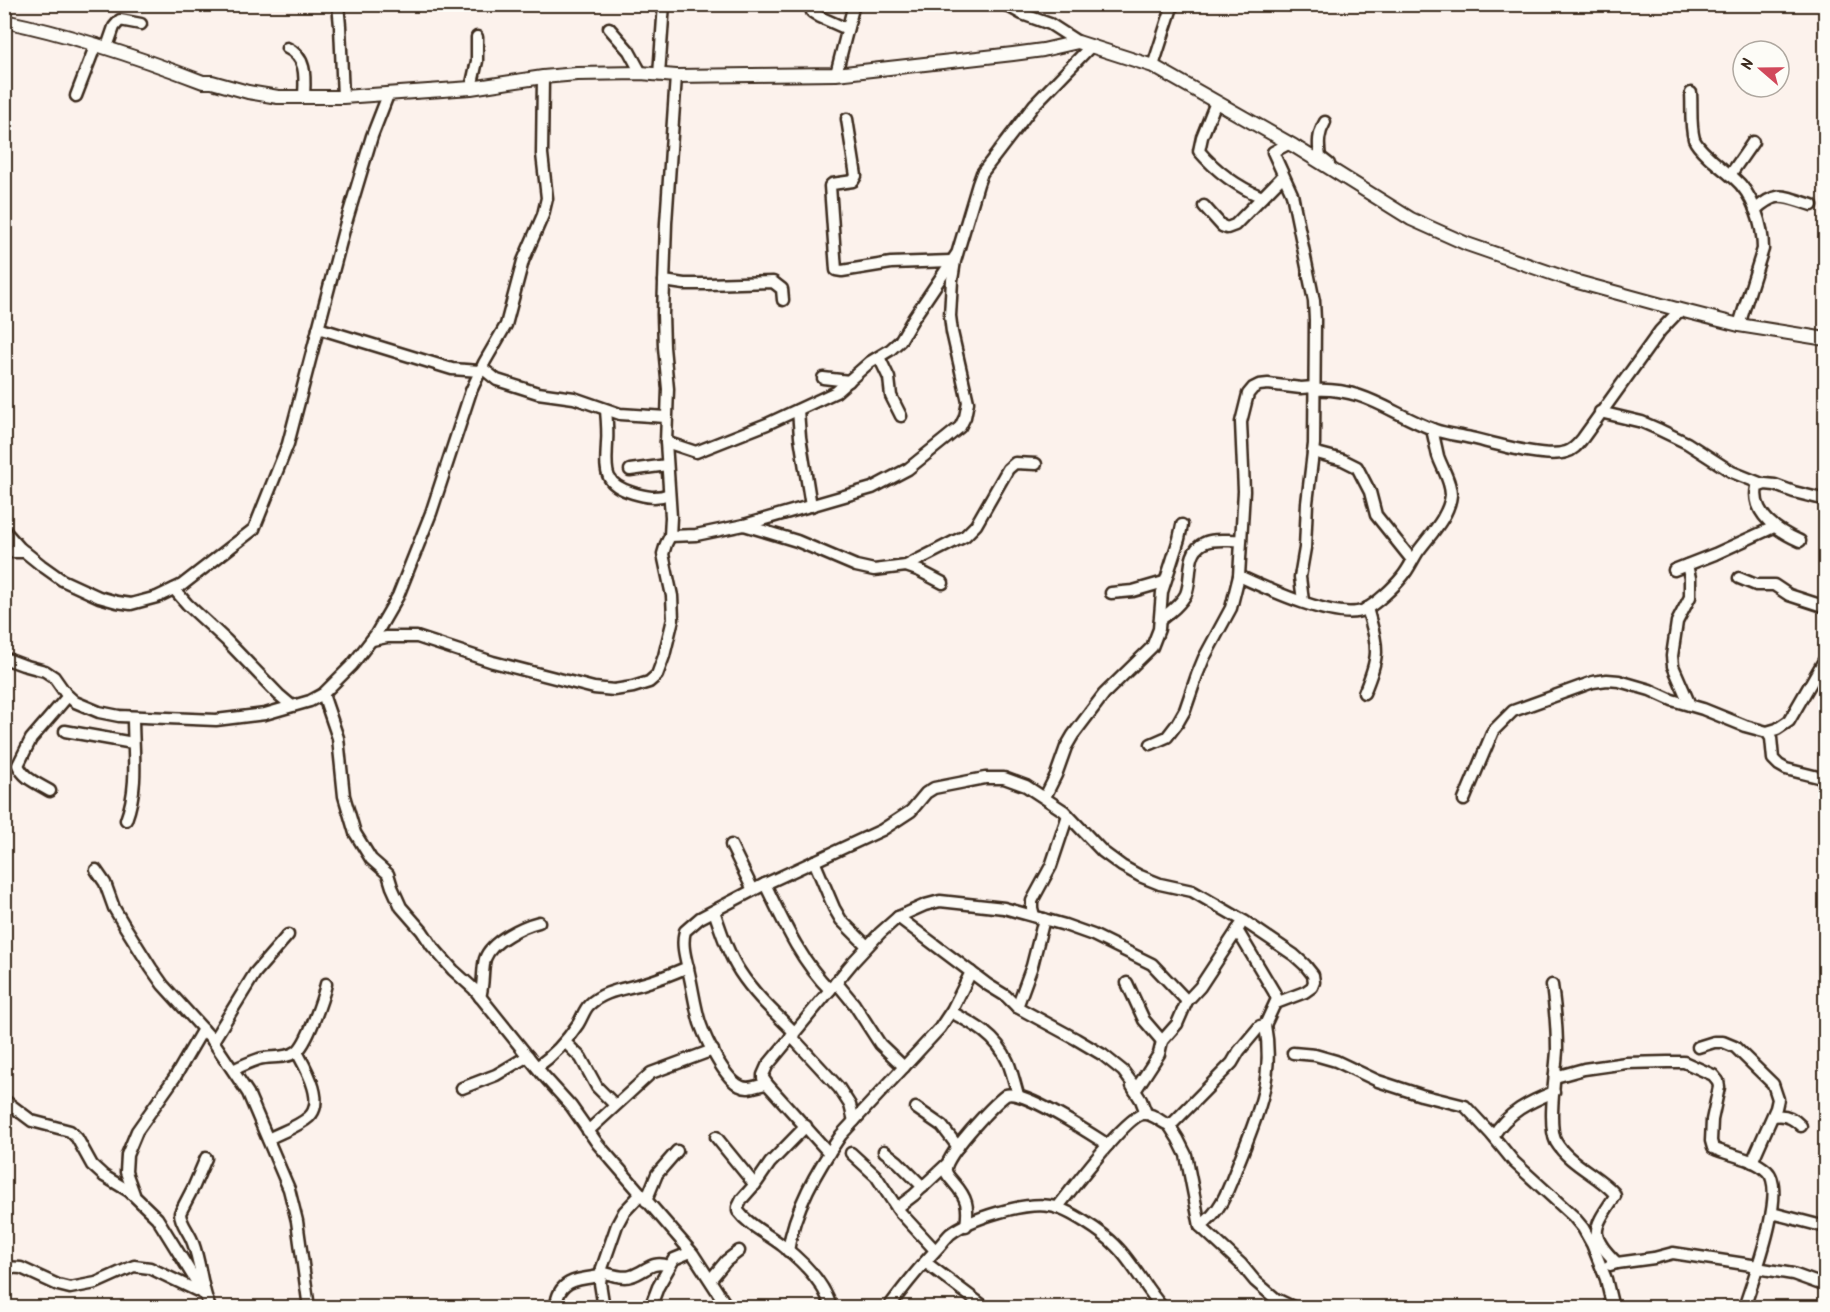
<svg xmlns="http://www.w3.org/2000/svg" width="1830" height="1312" font-family="Kalam,sans-serif">
  <style>
    .lines { fill: none; stroke-linecap: round; stroke-linejoin: round }
    .minor-casing { stroke: #3b2a1e; stroke-width: 15 }
    .tertiary-casing { stroke: #3b2a1e; stroke-width: 16 }
    .minor { stroke: #fdfcf7; stroke-width: 10 }
    .tertiary { stroke: #fdfcf7; stroke-width: 12 }
  </style>
  <rect width="100%" height="100%" fill="#fcf2ec"/>
  <filter id="ink" filterUnits="userSpaceOnUse"><feTurbulence type="fractalNoise" baseFrequency=".0167" numOctaves="2"/><feDisplacementMap in="SourceGraphic" scale="12" xChannelSelector="R" yChannelSelector="G"/><feConvolveMatrix kernelMatrix="1 2 1 2 8 2 1 2 1" color-interpolation-filters="sRGB"/></filter>
  <g filter="url(#ink)">
    <g class="lines">
      <!-- minor casing -->
      <g class="minor-casing">
        <g id="minor">
          <polyline points="338,4 340,26 343,97"/>
          <polyline points="1004,4 1022,14 1050,24 1078,42"/>
          <polyline points="812,12 820,17 847,29"/>
          <polyline points="609,28 629,51 641,73"/>
          <polyline points="107,47 114,27 120,20 141,24"/>
          <path d="M287 48C307 57 305 77 304 96"/>
          <polyline points="1153,66 1173,4"/>
          <polyline points="836,74 854,4"/>
          <polyline points="659,75 664,4"/>
          <polyline points="471,88 477,61 477,37"/>
          <path d="M1691 93C1692 107 1690 125 1694 139 1697 147 1706 154 1712 160 1719 166 1726 172 1734 178 1753 194 1763 225 1763 249L1739 325"/>
          <polyline points="76,96 96,44"/>
          <path d="M1216 102 1202 137 1199 151C1216 171 1238 187 1262 197"/>
          <polyline points="847,119 856,176 853,181 832,184 830,186 836,270 842,271 891,263 951,261"/>
          <path d="M1325 122C1318 134 1318 143 1320 157L1329 164"/>
          <polyline points="1288,144 1273,152 1292,194 1314,301 1315,320 1314,444 1307,503 1305,548 1300,577 1303,601"/>
          <polyline points="1730,175 1753,142"/>
          <polyline points="1204,206 1222,226 1227,228 1235,225 1283,176"/>
          <path d="M1755 210C1778 189 1785 197 1812 205"/>
          <polyline points="664,281 684,284 708,284 773,282 782,289 783,300"/>
          <polyline points="318,328 452,369 480,371"/>
          <polyline points="879,357 889,378 891,396 901,416"/>
          <polyline points="482,368 497,380 538,393 574,398 620,414 666,417"/>
          <polyline points="823,378 849,381"/>
          <path d="M1314 390C1365 387 1391 414 1435 430 1446 434 1459 435 1471 438 1493 443 1545 459 1566 452 1574 450 1578 444 1583 438L1660 331 1680 310"/>
          <path d="M606 410C607 421 608 432 607 443 606 470 602 484 633 493 646 497 657 499 669 494"/>
          <polyline points="798,410 800,437 811,506"/>
          <polyline points="1600,412 1642,422 1658,429 1687,443 1732,472 1762,484"/>
          <polyline points="666,442 696,452 767,424 836,392 870,362 890,350 900,341 913,319 956,255"/>
          <polyline points="1313,452 1343,460 1357,467 1370,492 1376,515 1412,560"/>
          <polyline points="630,470 667,465"/>
          <polyline points="744,525 797,541 856,566 874,570 906,566 965,536 976,525 1008,469 1015,463 1036,464"/>
          <polyline points="4,530 20,548 41,565 62,580 99,597 117,602 131,604 157,597 182,585 254,529 288,444 345,226 372,136 388,95"/>
          <polyline points="670,536 696,535 744,525 872,488 908,469 960,427 965,417 968,402 952,332 950,316 952,280 955,261 978,184 982,173 1034,105 1091,46"/>
          <path d="M1800 541C1779 532 1751 514 1757 487L1765 484 1775 485 1794 492 1826 500"/>
          <polyline points="4,552 25,552"/>
          <polyline points="1687,565 1690,578 1690,597 1677,622 1672,656 1673,666 1690,705"/>
          <polyline points="906,566 920,571 943,583"/>
          <polyline points="1674,570 1715,554 1774,527"/>
          <path d="M1239 576C1265 588 1337 622 1364 610 1376 604 1394 587 1402 577 1408 570 1412 561 1417 553 1429 536 1449 517 1451 495 1451 481 1442 468 1438 456 1436 447 1434 438 1432 429"/>
          <polyline points="1739,578 1756,585 1774,585 1789,595 1826,607"/>
          <polyline points="174,589 187,604 226,640 279,695 292,706"/>
          <polyline points="1111,593 1133,591 1164,582"/>
          <path d="M1160 620C1169 613 1181 604 1186 594 1193 578 1185 552 1204 543 1213 538 1230 541 1241 540"/>
          <polyline points="372,640 387,637 417,637 493,662 594,688 614,690 633,687 649,682 657,675 664,656 673,619 672,596 663,554 666,544 670,536 671,517 666,442 668,389 664,347 663,314 666,223 676,76"/>
          <polyline points="4,658 23,665 45,671 54,677 66,694 75,702 99,712 119,716 216,720 265,714 310,701 323,694 352,665 376,634 398,596 431,513 471,391 484,363 506,325 523,261 543,215 547,198 542,154 543,77"/>
          <path d="M1364 693C1381 653 1378 648 1367 608"/>
          <polyline points="323,694 338,738 344,796 355,833 371,859 388,874 392,887 401,907 422,931 432,946 453,970 474,989 543,1075 571,1106 597,1143 693,1254 728,1308"/>
          <polyline points="65,731 133,743"/>
          <polyline points="1767,732 1777,729 1789,721 1826,657"/>
          <polyline points="1151,744 1167,737 1177,724 1185,710 1197,675 1204,658 1231,608 1239,576 1244,491 1241,422 1248,394 1253,388 1259,385 1268,384 1301,388 1314,387"/>
          <path d="M50 791C37 783 24 779 18 765L31 739 68 696"/>
          <polyline points="1045,797 1056,775 1066,747 1073,735 1104,694 1152,647 1159,629 1162,592 1179,539 1182,525"/>
          <polyline points="1464,800 1493,731 1513,711 1593,682 1607,680 1619,681 1650,690 1672,700 1703,709 1745,726 1767,732 1771,738 1773,759 1779,765 1786,769 1826,779"/>
          <path d="M126 820C139 785 133 753 133 717"/>
          <polyline points="731,845 753,890"/>
          <polyline points="814,861 834,908 841,920 867,946"/>
          <polyline points="96,870 105,883 114,908 124,925 151,968 163,985 211,1038 248,1093 289,1189 297,1221 309,1308"/>
          <path d="M765 884C783 921 800 960 830 990"/>
          <path d="M714 911C721 931 728 954 740 972 755 995 775 1013 794 1032"/>
          <polyline points="1034,916 1032,908 1032,901 1051,866 1068,815"/>
          <polyline points="898,917 988,985 1006,996 1017,1007 1076,1039 1103,1055 1123,1071 1132,1083 1132,1086 1141,1100 1146,1113"/>
          <polyline points="836,982 854,1004 880,1044 904,1067"/>
          <polyline points="1127,983 1144,1020 1162,1041"/>
          <path d="M1552 985C1555 1007 1557 1028 1557 1050 1556 1071 1547 1125 1556 1142 1569 1164 1598 1175 1614 1193L1615 1196C1594 1228 1587 1234 1617 1263"/>
          <path d="M480 997C484 984 482 970 485 959 491 941 523 926 539 922"/>
          <polyline points="1017,1007 1032,966 1044,919"/>
          <path d="M951 1012C974 1024 997 1036 1008 1062 1012 1072 1015 1084 1018 1095"/>
          <polyline points="791,1036 839,1088 850,1105 854,1121"/>
          <polyline points="213,1041 255,973 288,935"/>
          <polyline points="565,1042 581,1058 597,1087 615,1105"/>
          <polyline points="1698,1047 1714,1042 1723,1042 1735,1047 1773,1084 1778,1099 1776,1108 1752,1162"/>
          <polyline points="1293,1053 1315,1055 1336,1061 1378,1081 1421,1095 1465,1106 1492,1135 1514,1162 1573,1216 1583,1228 1592,1244 1606,1279 1613,1308"/>
          <path d="M537 1067C554 1055 566 1042 578 1024 582 1018 584 1010 589 1005 604 990 626 989 645 983 659 979 674 973 688 967"/>
          <path d="M233 1070C241 1066 250 1062 259 1059 270 1056 286 1059 296 1052 307 1045 323 998 326 984"/>
          <path d="M1555 1077 1584 1069 1626 1063 1668 1062H1684L1713 1075 1718 1081 1719 1087 1712 1120 1711 1141 1713 1148C1730 1156 1752 1157 1767 1171 1788 1190 1752 1282 1744 1308"/>
          <path d="M767 1084C757 1085 749 1091 740 1086 724 1078 706 1040 700 1023 695 1007 693 990 689 973 686 959 681 945 685 931L700 918 765 884 882 830 911 811 926 793 934 788 985 778H1004L1026 786 1064 811 1103 852 1122 866 1140 876 1160 884 1192 891 1244 921 1294 955 1305 965 1313 975 1314 982 1312 987 1305 992 1276 1003"/>
          <polyline points="462,1088 496,1075 528,1056"/>
          <polyline points="1135,1091 1159,1054 1162,1041 1177,1024 1187,1001 1200,987 1240,926"/>
          <polyline points="4,1100 32,1121 70,1131 77,1138 92,1165 104,1176 129,1191 157,1218 204,1294"/>
          <polyline points="916,1108 942,1126 958,1147"/>
          <path d="M1773 1116C1784 1114 1793 1117 1801 1126"/>
          <polyline points="1169,1125 1178,1139 1186,1155 1200,1226 1241,1264 1255,1281 1276,1299 1295,1308"/>
          <path d="M806 1126 770 1163 757 1182 742 1199 738 1207V1211C749 1226 768 1234 783 1246 802 1261 825 1283 831 1308"/>
          <polyline points="588,1131 651,1073 713,1050"/>
          <path d="M1493 1136C1508 1112 1529 1102 1554 1092"/>
          <polyline points="716,1137 755,1185"/>
          <path d="M268 1139C281 1132 298 1127 309 1117 326 1101 305 1067 297 1052"/>
          <polyline points="884,1151 898,1162 923,1187"/>
          <polyline points="829,1153 767,1084 763,1078 763,1075 767,1066 853,962 880,933 898,917 925,905 940,901 1004,908 1065,925 1093,935 1152,964 1187,1001"/>
          <polyline points="851,1153 876,1176 899,1211 935,1250"/>
          <path d="M206 1158 194 1186 180 1213C180 1223 190 1233 193 1243 201 1264 201 1287 210 1308"/>
          <polyline points="134,1194 126,1172 127,1155 137,1131 175,1077 203,1029"/>
          <polyline points="646,1201 657,1174 677,1151"/>
          <polyline points="897,1208 914,1195 946,1165"/>
          <path d="M1057 1208C1069 1193 1128 1114 1144 1114 1153 1113 1160 1122 1169 1125L1174 1122 1232 1063 1239 1051 1260 1026 1265 1025 1277 999 1274 992 1237 930"/>
          <polyline points="1772,1213 1826,1227"/>
          <path d="M966 1226C969 1206 967 1198 954 1183 951 1179 947 1176 946 1171 943 1157 993 1105 1006 1095 1022 1089 1091 1134 1108 1145"/>
          <path d="M1200 1226C1222 1211 1229 1187 1238 1164 1257 1117 1275 1077 1265 1025"/>
          <path d="M788 1251C794 1209 817 1170 841 1135L940 1028 952 1010 971 972"/>
          <polyline points="925,1262 986,1308"/>
          <polyline points="1610,1265 1617,1263 1654,1258 1673,1253 1758,1266"/>
          <polyline points="4,1267 21,1268 58,1285 70,1288 96,1283 134,1266 150,1268 204,1294"/>
          <polyline points="1757,1268 1793,1274 1826,1286"/>
          <path d="M601 1272C610 1274 622 1279 631 1276 647 1271 651 1260 669 1266"/>
          <polyline points="711,1279 726,1261 739,1251"/>
          <path d="M556 1306C558 1279 579 1279 601 1276"/>
          <polyline points="604,1308 600,1283 602,1268 617,1225 624,1212 640,1195"/>
          <polyline points="650,1308 658,1287 674,1259 691,1252"/>
          <path d="M888 1308C903 1288 918 1269 935 1251 940 1246 945 1239 950 1234 971 1218 1024 1202 1050 1206 1067 1208 1104 1233 1116 1246 1134 1264 1145 1288 1163 1308"/>
        </g>
      </g>
      <!-- tertiary casing -->
      <g class="tertiary-casing">
        <path id="tertiary" d="M4 21C73 35 138 57 203 82H212L248 92 278 97H343L471 88 543 77 577 74 641 73 676 76 836 74 1013 54 1043 50 1078 42 1153 66 1294 146 1411 219 1467 244 1574 281 1680 310 1739 325 1826 339"/>
      </g>
      <!-- minor -->
      <use href="#minor" class="minor"/>
      <!-- tertiary -->
      <use href="#tertiary" class="tertiary"/>
    </g>
  </g>
  <!-- margin -->
  <rect width="1830" height="1312" fill="none" stroke="#fdfcf7" stroke-width="24"/>
  <rect x="12" y="12" width="1806" height="1288" fill="none" stroke="#3b2a1e" stroke-width="2" filter="url(#ink)"/>
  <!-- north arrow -->
  <g transform="translate(1761 69) rotate(290)"><circle r="28" fill="#fdfcf7" stroke="#afa8a0" stroke-width="1.5"/>
  <path d="M0-4.5L10 22L0 15L-10 22Z" fill="#d1495b"/>
  <text y="-9" font-size="16" font-weight="bold" text-anchor="middle" fill="#3b2a1e">N</text>
  </g>
</svg>
